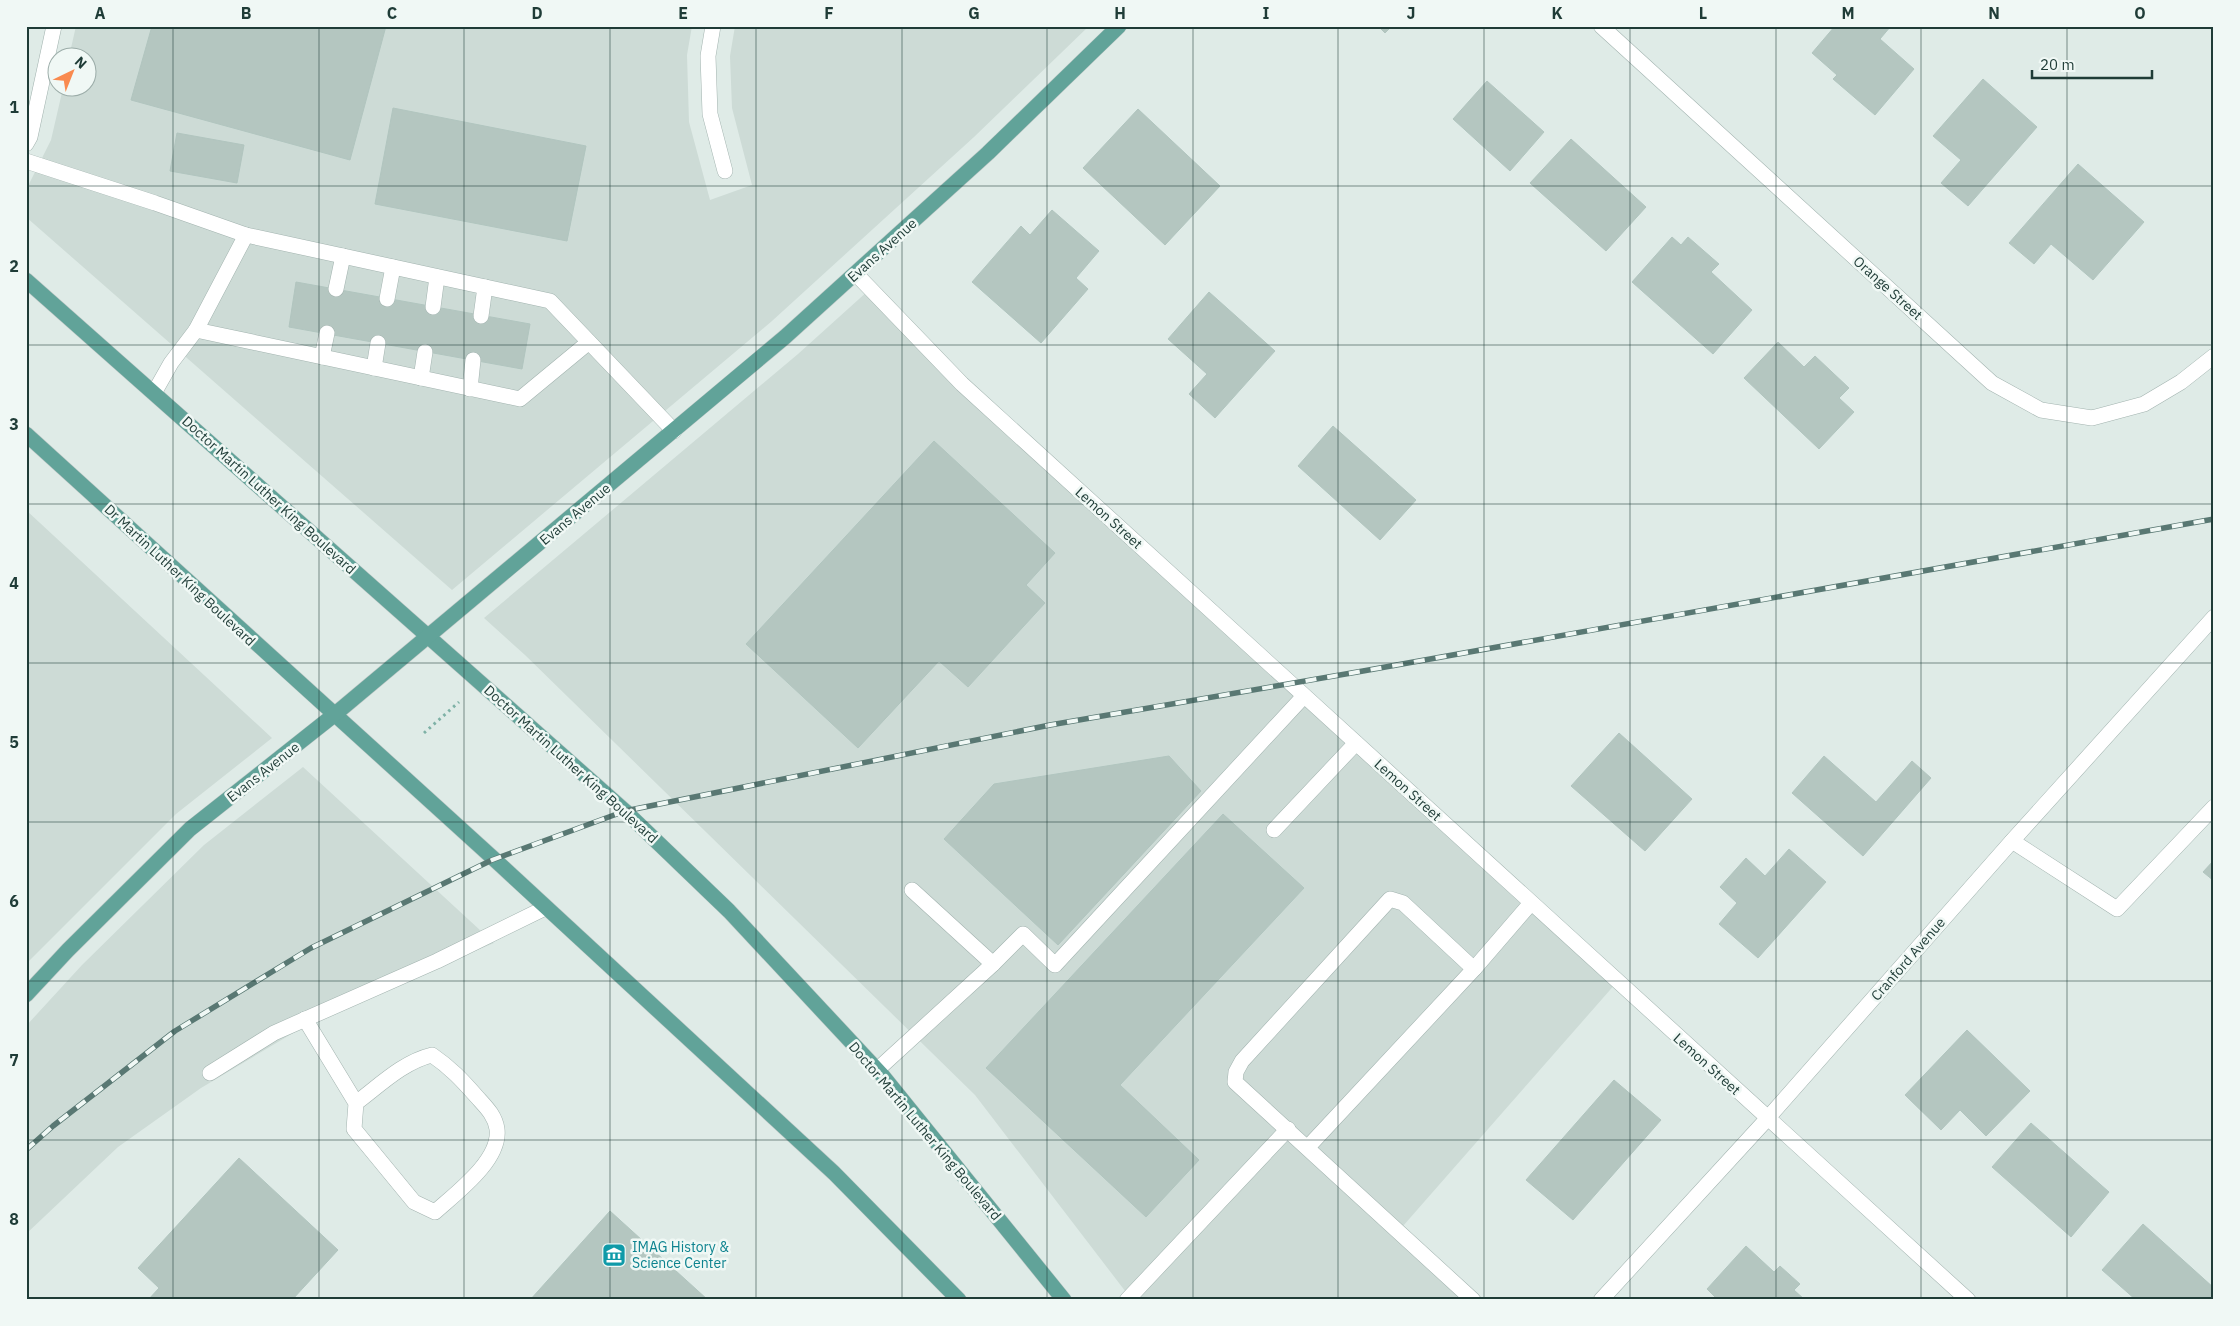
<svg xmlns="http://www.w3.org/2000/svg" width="2240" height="1326" font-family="'IBM Plex Sans',sans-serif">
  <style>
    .built { fill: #cddbd6 }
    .building { fill: #b4c6c0; stroke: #b1c5bf }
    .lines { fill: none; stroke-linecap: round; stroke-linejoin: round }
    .lane-casing { stroke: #a2b3af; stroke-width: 16 }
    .street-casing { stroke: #a2b3af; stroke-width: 16 }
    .primary-casing { stroke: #c0c8c7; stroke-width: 16 }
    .path { stroke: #7eb1a6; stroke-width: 3; stroke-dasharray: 2.5 4; stroke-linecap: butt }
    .lane { stroke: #fff; stroke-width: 15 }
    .street { stroke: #fff; stroke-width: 15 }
    .primary { stroke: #61a399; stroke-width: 15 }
    .rail-casing { stroke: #597873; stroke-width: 5.5 }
    .rail { stroke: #f0f8f5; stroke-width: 4; stroke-dasharray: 11; stroke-linecap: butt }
    .grid { fill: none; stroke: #1f3c37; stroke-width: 1; stroke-opacity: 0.55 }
    .labels { text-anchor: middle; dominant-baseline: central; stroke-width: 5; stroke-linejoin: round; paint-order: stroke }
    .street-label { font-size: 14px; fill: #1f3c37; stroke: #f0f8f5 }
    .culture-label { font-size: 14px; fill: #0d838f; stroke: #f0f8f5; text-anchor: start }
    .neatline { fill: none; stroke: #1f3c37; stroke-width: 2 }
    .grid-label { font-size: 16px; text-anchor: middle; font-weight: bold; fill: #1f3c37 }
  </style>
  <rect width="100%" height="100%" fill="#dfebe7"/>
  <!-- built -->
  <g class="built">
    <polygon points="76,26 692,26 687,55 689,122 710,200 752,185 732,108 730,56 735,26 1089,26 974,137 772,321 452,590 26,217 26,190 51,140 63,88 88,88 88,58 69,57"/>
    <polygon points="869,290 1617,982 1403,1226 1479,1300 1132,1300 975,1095 525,655 484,618 798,354"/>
    <polygon points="26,510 272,738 176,814 26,964"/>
    <polygon points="303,767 494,943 325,1014 201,1088 118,1147 26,1234 26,1026 82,965 204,845"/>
  </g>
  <!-- building -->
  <g class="building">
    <polygon points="152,26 386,26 350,160 131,100"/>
    <polygon points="1378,26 1392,26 1385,33"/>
    <polygon points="1835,26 1891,26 1880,39 1914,69 1875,115 1833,79 1837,75 1812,53"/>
    <polygon points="1983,79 2037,127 1968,206 1941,183 1961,160 1933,136"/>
    <polygon points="1487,81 1544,132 1510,171 1453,119"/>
    <polygon points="393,108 586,146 567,241 375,204"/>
    <polygon points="1138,109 1220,186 1165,245 1083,168"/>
    <polygon points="177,133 244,145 237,183 170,171"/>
    <polygon points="1571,139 1646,207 1606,251 1530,183"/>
    <polygon points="2078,164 2144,222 2093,280 2051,244 2034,264 2009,243"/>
    <polygon points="1052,210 1099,251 1076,278 1088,289 1041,343 972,282 1021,226 1030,235"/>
    <polygon points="1672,237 1681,245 1688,237 1719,264 1711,272 1752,310 1713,354 1632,282"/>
    <polygon points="296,282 530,324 522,369 289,327"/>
    <polygon points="1209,292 1275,351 1215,418 1189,394 1207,374 1168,339"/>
    <polygon points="1778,342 1804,367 1815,356 1849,388 1839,398 1854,412 1819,449 1744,378"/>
    <polygon points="1333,426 1416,500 1380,540 1298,466"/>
    <polygon points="934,441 1055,553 1026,585 1045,603 968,687 939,661 858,748 746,644"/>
    <polygon points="1619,733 1692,799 1645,851 1571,786"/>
    <polygon points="1169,756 1201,791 1058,945 944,839 994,784"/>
    <polygon points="1824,756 1876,802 1912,761 1931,778 1863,856 1792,793"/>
    <polygon points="1223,814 1304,888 1120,1085 1199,1160 1146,1217 986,1068"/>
    <polygon points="1789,849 1826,882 1758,958 1719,924 1737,903 1720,887 1746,858 1765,876"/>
    <polygon points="2214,860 2214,881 2203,872"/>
    <polygon points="1967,1030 2030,1091 1986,1136 1960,1110 1941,1130 1905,1095"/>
    <polygon points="1614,1080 1661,1120 1573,1220 1526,1180"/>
    <polygon points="2031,1123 2109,1192 2071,1237 1992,1167"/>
    <polygon points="239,1158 338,1250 292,1300 148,1300 159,1288 138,1268"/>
    <polygon points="610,1211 708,1300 530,1300"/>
    <polygon points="2143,1224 2214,1288 2214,1293 2208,1300 2136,1300 2102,1270"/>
    <polygon points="1746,1246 1774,1272 1780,1266 1800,1284 1794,1290 1805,1300 1718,1300 1707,1289"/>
  </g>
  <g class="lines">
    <!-- lane casing -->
    <g class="lane-casing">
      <g id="lane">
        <polyline points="26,161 155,203 246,235"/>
        <polyline points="336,289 343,256"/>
        <polyline points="387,299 393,267"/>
        <polyline points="433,307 437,277"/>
        <polyline points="481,316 485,287"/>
        <polyline points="196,330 520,399 589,342"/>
        <polyline points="322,357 327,333"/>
        <polyline points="374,368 378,343"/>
        <polyline points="421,378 425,352"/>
        <polyline points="470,389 473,360"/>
        <polyline points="154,393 171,363 196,330 246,235 550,301 674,431"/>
        <polyline points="1274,830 1356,743"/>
        <polyline points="2012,841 2117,909 2214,807"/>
        <polyline points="993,964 1023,934 1055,965 1304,696"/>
        <path d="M305 1019 356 1103 354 1129 414 1202 435 1212C456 1193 501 1160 497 1129 495 1115 485 1106 477 1097 462 1080 451 1068 432 1055 403 1062 380 1085 356 1103"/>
        <polyline points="877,1070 993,964 912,890"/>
        <polyline points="210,1073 274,1033 437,961 545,908"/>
        <polyline points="1308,1147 1474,969 1531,903"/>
        <polyline points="1127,1300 1288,1129"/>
        <polyline points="1473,1300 1235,1082 1236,1072 1242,1061 1390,899 1403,903 1474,969"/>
      </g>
    </g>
    <!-- street casing -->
    <g class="street-casing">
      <g id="street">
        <polyline points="713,26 708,56 710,114 725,171"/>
        <polyline points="1601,26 1992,383 2041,410 2092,418 2144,404 2181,382 2214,356"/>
        <polyline points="26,144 30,137 54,26"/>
        <polyline points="856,274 962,384 1968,1300"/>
        <polyline points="1601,1300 1767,1119 2012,841 2214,617"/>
      </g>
    </g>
    <!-- primary casing -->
    <g class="primary-casing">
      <g id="primary">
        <polyline points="26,280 625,811 729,911 882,1075 1064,1300"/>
        <polyline points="26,434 494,859 834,1173 959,1300"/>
        <polyline points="26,995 68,950 190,829 334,715 785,337 988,153 1119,26"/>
      </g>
    </g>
    <!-- path -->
    <polyline class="path" points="424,733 459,702"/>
    <!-- lane -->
    <use href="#lane" class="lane"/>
    <!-- street -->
    <use href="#street" class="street"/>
    <!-- primary -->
    <use href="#primary" class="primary"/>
    <!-- rail casing -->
    <g class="rail-casing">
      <polyline id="rail" points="26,1150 53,1126 175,1031 311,948 492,860 625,811 1050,725 1363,671 2214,519"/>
    </g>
    <!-- rail -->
    <use href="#rail" class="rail"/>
  </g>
  <!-- grid -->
  <path class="grid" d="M173 26V1300M319 26V1300M464 26V1300M610 26V1300M756 26V1300M902 26V1300M1047 26V1300M1193 26V1300M1338 26V1300M1484 26V1300M1630 26V1300M1776 26V1300M1921 26V1300M2067 26V1300M26 186H2214M26 345H2214M26 504H2214M26 663H2214M26 822H2214M26 981H2214M26 1140H2214"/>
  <!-- icons -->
  <defs>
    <g id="museum-square" transform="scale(1.25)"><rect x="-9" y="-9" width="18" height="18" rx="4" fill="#0f9aa8" stroke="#f0f8f5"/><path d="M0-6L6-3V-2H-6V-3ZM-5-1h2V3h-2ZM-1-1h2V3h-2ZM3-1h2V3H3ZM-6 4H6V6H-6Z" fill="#fff"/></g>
  </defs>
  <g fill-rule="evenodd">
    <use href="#museum-square" x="614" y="1255"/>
  </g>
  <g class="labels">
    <!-- street labels -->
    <g class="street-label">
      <text transform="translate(882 250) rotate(-42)">Evans Avenue</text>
      <text transform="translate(1888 288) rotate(42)">Orange Street</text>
      <text transform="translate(269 495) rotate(42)">Doctor Martin Luther King Boulevard</text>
      <text transform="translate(575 514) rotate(-40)">Evans Avenue</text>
      <text transform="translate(1109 518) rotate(42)">Lemon Street</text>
      <text transform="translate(180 575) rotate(43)">Dr Martin Luther King Boulevard</text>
      <text transform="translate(571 764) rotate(42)">Doctor Martin Luther King Boulevard</text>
      <text transform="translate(263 772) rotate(-38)">Evans Avenue</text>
      <text transform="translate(1408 790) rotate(42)">Lemon Street</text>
      <text transform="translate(1908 959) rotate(-49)">Cranford Avenue</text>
      <text transform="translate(1707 1064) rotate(42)">Lemon Street</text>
      <text transform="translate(925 1131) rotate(50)">Doctor Martin Luther King Boulevard</text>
    </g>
    <!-- culture labels -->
    <g class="culture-label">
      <text x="632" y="1247">IMAG History &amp;<tspan x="632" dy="16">Science Center</tspan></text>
    </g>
  </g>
  <!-- border -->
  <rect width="2240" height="1326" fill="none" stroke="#f0f8f5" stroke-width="55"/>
  <!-- north arrow -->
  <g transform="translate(72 72) rotate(43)"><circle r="24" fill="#f0f8f5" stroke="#9cada9"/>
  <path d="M0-4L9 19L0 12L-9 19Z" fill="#f98a4f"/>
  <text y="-8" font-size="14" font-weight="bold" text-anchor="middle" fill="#1f3c37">N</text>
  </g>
  <!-- scale -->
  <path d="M2032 70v8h120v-8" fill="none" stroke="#1f3c37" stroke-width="2.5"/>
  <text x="2040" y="70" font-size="15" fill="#1f3c37" stroke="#f0f8f5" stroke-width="4" paint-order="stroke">20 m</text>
  <rect x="28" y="28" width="2184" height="1270" class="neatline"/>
  <g class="grid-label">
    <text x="100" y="19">A</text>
    <text x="246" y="19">B</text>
    <text x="392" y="19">C</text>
    <text x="537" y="19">D</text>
    <text x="683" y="19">E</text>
    <text x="829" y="19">F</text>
    <text x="974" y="19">G</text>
    <text x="1120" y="19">H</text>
    <text x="1266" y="19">I</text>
    <text x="1411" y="19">J</text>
    <text x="1557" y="19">K</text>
    <text x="1703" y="19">L</text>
    <text x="1848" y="19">M</text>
    <text x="1994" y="19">N</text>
    <text x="2140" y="19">O</text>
    <text x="14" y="113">1</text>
    <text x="14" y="272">2</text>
    <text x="14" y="430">3</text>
    <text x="14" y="589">4</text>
    <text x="14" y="748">5</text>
    <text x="14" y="907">6</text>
    <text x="14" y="1066">7</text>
    <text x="14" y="1225">8</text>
  </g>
</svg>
